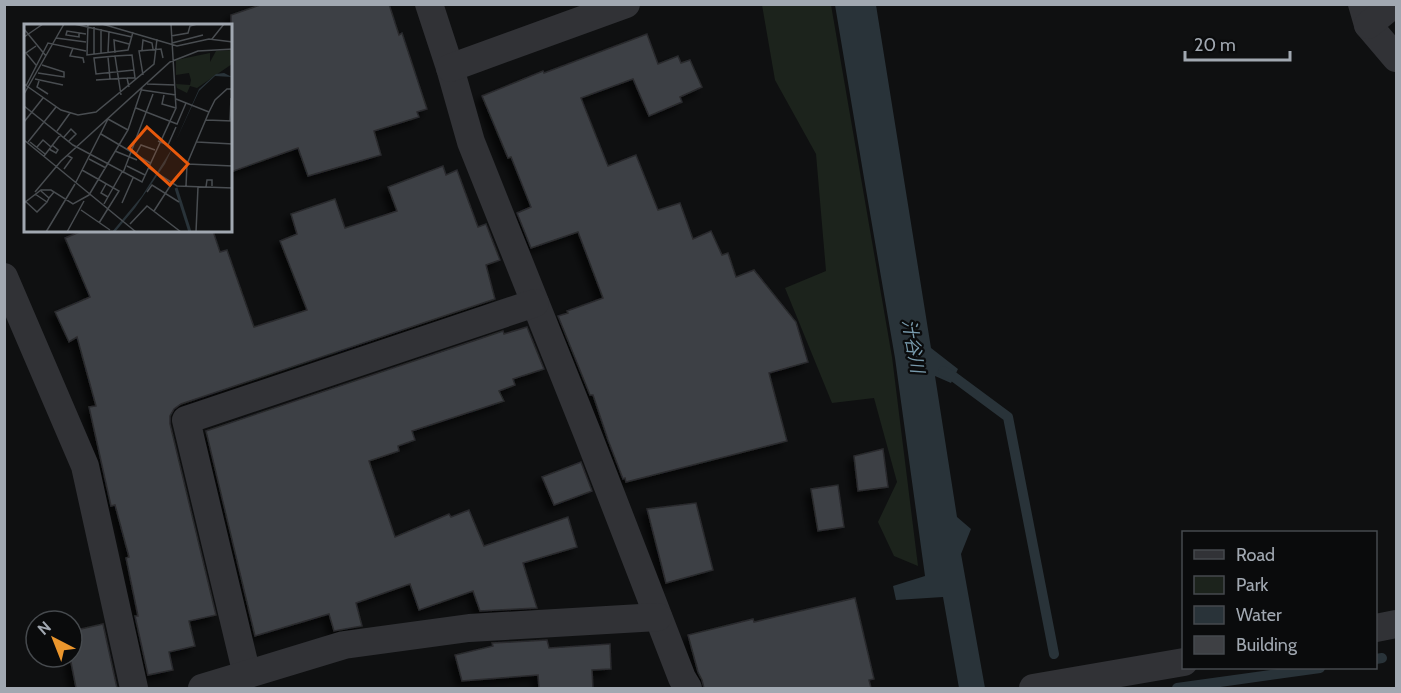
<svg xmlns="http://www.w3.org/2000/svg" width="1401" height="693" font-family="Cabin,'Noto Sans JP',sans-serif">
  <style>
    .green { fill: #1c231c }
    .water { fill: #293339 }
    .lines { fill: none; stroke-linecap: round; stroke-linejoin: round }
    .stream { stroke: #293339; stroke-width: 10 }
    .building { fill: #3e4044; stroke: #292a2d; stroke-width: 1.5; filter: url(#shadow) }
    .minor { stroke: #313236; stroke-width: 28 }
    .labels { text-anchor: middle; dominant-baseline: central; stroke-width: 4.5; stroke-linejoin: round; paint-order: stroke }
    .water-label { font-size: 18px; font-style: italic; fill: #789aac; stroke: #0a0b0c }
    .inset-river { fill: none; stroke: #293339; stroke-width: 3 }
    .inset-road { fill: none; stroke: #494d51; stroke-width: 1.5 }
    .view { fill: #e8590c; fill-opacity: 0.15; stroke: #e8590c; stroke-width: 3 }
    .inset-edge { fill: none; stroke: #a1a8b1; stroke-width: 3 }
  </style>
  <defs>
    <filter id="shadow"><feDropShadow dx="-5.5" dy="5.5" stdDeviation="3" flood-color="#0009"/></filter>
  </defs>
  <rect width="100%" height="100%" fill="#0f1011"/>
  <!-- green -->
  <polygon class="green" points="762,5 831,5 892,357 918,566 894,556 878,522 897,482 874,398 832,403 785,288 826,271 816,154 775,80"/>
  <!-- water -->
  <polygon class="water" points="835,5 876,5 931,348 958,369 951,383 935,376 957,517 971,529 961,554 985,688 959,688 943,597 896,600 893,586 925,576 895,358 865,184"/>
  <g class="lines">
    <!-- stream -->
    <g class="stream">
      <polyline points="943,371 954,377 1008,417 1054,654"/>
      <polyline points="1376,659 1382,658"/>
      <polyline points="1177,688 1320,668"/>
    </g>
  </g>
  <!-- building -->
  <g class="building">
    <polygon points="263,4 389,4 399,35 402,33 427,109 417,112 419,117 374,131 381,155 308,176 298,148 231,172 231,15"/>
    <polygon points="647,34 658,64 678,56 681,63 690,60 702,87 680,97 682,102 649,116 633,79 581,98 608,166 636,155 658,210 680,203 693,239 711,231 722,255 728,253 736,277 754,270 796,322 808,362 769,373 787,441 626,482 625,478 623,479 608,440 593,395 590,395 558,316 568,313 567,311 603,298 578,232 531,248 517,213 531,207 511,157 508,158 482,96 543,71 544,73"/>
    <polygon points="443,166 446,175 457,170 478,227 486,224 500,260 486,265 495,299 181,404 174,409 170,416 170,424 216,615 189,621 195,646 169,652 173,670 148,675 135,616 138,616 126,558 129,557 115,505 111,506 89,407 96,406 77,337 69,342 55,312 90,297 65,238 82,231 213,231 220,252 227,250 254,327 307,310 280,241 297,234 291,214 335,199 345,228 397,211 388,187"/>
    <polygon points="527,327 544,369 513,379 515,385 499,391 504,401 412,431 415,440 398,446 399,451 369,461 395,537 449,514 451,517 469,510 484,546 568,517 577,547 523,563 537,608 480,611 473,591 419,610 410,584 356,603 362,626 334,631 329,614 255,636 206,431 503,331 504,334"/>
    <polygon points="883,449 888,487 858,491 854,456"/>
    <polygon points="581,462 592,491 554,505 542,477"/>
    <polygon points="838,485 844,527 818,531 811,489"/>
    <polygon points="696,503 713,570 666,583 647,509"/>
    <polygon points="855,598 874,679 869,680 871,688 704,688 702,680 698,672 688,635 753,619 754,622"/>
    <polygon points="103,624 117,688 76,688 70,657 72,657 72,631"/>
    <polygon points="547,640 549,648 610,644 611,669 592,670 593,688 539,688 538,675 462,681 455,655 493,646 492,643"/>
  </g>
  <g class="lines">
    <!-- minor -->
    <g class="minor">
      <polyline points="429,4 450,68 471,142 588,435 682,678 688,688"/>
      <polyline points="1362,4 1368,25 1396,58"/>
      <polyline points="1368,25 1394,4"/>
      <polyline points="450,68 626,4"/>
      <polyline points="4,277 85,466 134,688"/>
      <polyline points="1376,628 1396,624"/>
      <polyline points="247,675 186,420 535,303"/>
      <polyline points="202,688 344,645 469,628 658,617"/>
      <polyline points="1033,688 1184,662"/>
    </g>
  </g>
  <g class="labels">
    <!-- water labels -->
    <g class="water-label">
      <text transform="translate(913 346) rotate(80)">汁谷川</text>
    </g>
  </g>
  <!-- overview -->
  <g transform="translate(24 24)">
    <rect width="208" height="208" fill="#0f1011"/>
    <path d="M208 26V40L173 64 166 62 163 69 153 64 152 60 166 61 167 56 165 49 152 51V36L186 29V38L192 27Z" fill="#1c231c"/>
    <path d="M192 50 200 49 208 53 191 52 175 67 141 140 111 184 91 208H88L118 172 149 123 175 65Z" fill="#293339"/>
    <path class="inset-river" d="M152 164 166 208"/>
    <path class="inset-road" d="M50 0 108 13M64 0 63 31 104 26 109 8M78 0 153 22 185 15 209 18M0 5 22 32M55 9V13L42 11 43 7 62 10M147 12 164 9 166 2 173 0M0 13 19 0M32 14 62 18M188 15 200 0M148 19 179 11M12 22 2 29 12 41M49 24 46 32 59 34 60 39M118 26 119 16 128 19 129 25M84 28 85 7M91 29 90 16 105 20M70 30V3M77 30V5M91 32 70 34 72 50 110 46M84 33 86 55M14 49 40 53V48L18 41M119 51 115 27 137 25 139 34M11 55 39 61M72 56 103 54 105 63M15 57 13 63 24 70M0 60 37 86 54 91 72 88 130 40 133 15M123 60 151 61M2 62 24 19 62 27M118 66 152 71M0 70 40 0M97 71 91 32 108 31 111 54H103M140 71 138 80 152 84M152 75 185 88M0 82 49 121 118 158 152 84 147 0M112 84 153 100 162 79M84 95 104 106M182 96 209 97M206 97 207 74M0 98 19 74M33 107 46 89M77 110 126 139M40 113 47 105 52 110 45 117M0 116 112 208M134 117 144 121 152 103M4 118 32 83M6 118 21 130M173 118 209 120M13 123 19 116 27 123M25 125 32 129 34 126 28 121M91 127 113 136M112 130 117 121 131 126M20 132 37 110M65 135 82 144M163 140 209 142M103 142 121 151M125 144 153 162 209 164M40 145 48 134 43 131M58 146 95 167 75 199M99 149 129 70M52 158 84 95M82 160 77 169 84 173M162 162 163 140 185 88 191 76 203 65H209M182 163 183 156H188V162M17 167 25 174 30 168M11 168 37 137 146 38 174 27 209 25M123 168 128 161 155 178M11 170 23 178 25 174M65 171 104 106 118 64M1 177 13 188 23 178M0 179 17 166H27L49 180 65 171M98 179 109 154M80 180 98 148M57 186 86 206M130 187 148 159M106 200 123 182 157 208M22 208 51 160M43 208 60 177M172 208 174 163"/>
    <path class="view" d="M123 103 164 140 146 161 105 124Z"/>
    <rect width="208" height="208" class="inset-edge"/>
  </g>
  <!-- border -->
  <rect width="1401" height="693" fill="none" stroke="#a1a8b1" stroke-width="12"/>
  <!-- legend -->
  <rect x="1182" y="531" width="195" height="138" fill="#0a0b0c" stroke="#464a4e" stroke-width="1.5"/>
  <rect x="1194" y="550" width="30" height="9" fill="#313236" stroke="#464a4e" stroke-width="1.5"/>
  <text x="1236" y="561" font-size="18" fill="#a1a8b1">Road</text>
  <rect x="1194" y="576" width="30" height="18" fill="#1c231c" stroke="#464a4e" stroke-width="1.5"/>
  <text x="1236" y="591" font-size="18" fill="#a1a8b1">Park</text>
  <rect x="1194" y="606" width="30" height="18" fill="#293339" stroke="#464a4e" stroke-width="1.5"/>
  <text x="1236" y="621" font-size="18" fill="#a1a8b1">Water</text>
  <rect x="1194" y="636" width="30" height="18" fill="#3e4044" stroke="#464a4e" stroke-width="1.5"/>
  <text x="1236" y="651" font-size="18" fill="#a1a8b1">Building</text>
  <!-- north arrow -->
  <g transform="translate(54 639) rotate(318)"><circle r="28" fill="#0a0b0c" stroke="#464a4e" stroke-width="1.5"/>
  <path d="M0-4.5L10 22L0 15L-10 22Z" fill="#eb962d"/>
  <text y="-9" font-size="16" font-weight="bold" text-anchor="middle" fill="#a1a8b1">N</text>
  </g>
  <!-- scale -->
  <path d="M1185 51v9h105v-9" fill="none" stroke="#a1a8b1" stroke-width="3"/>
  <text x="1194" y="51" font-size="18" fill="#a1a8b1" stroke="#0a0b0c" stroke-width="4.5" paint-order="stroke">20 m</text>
</svg>
